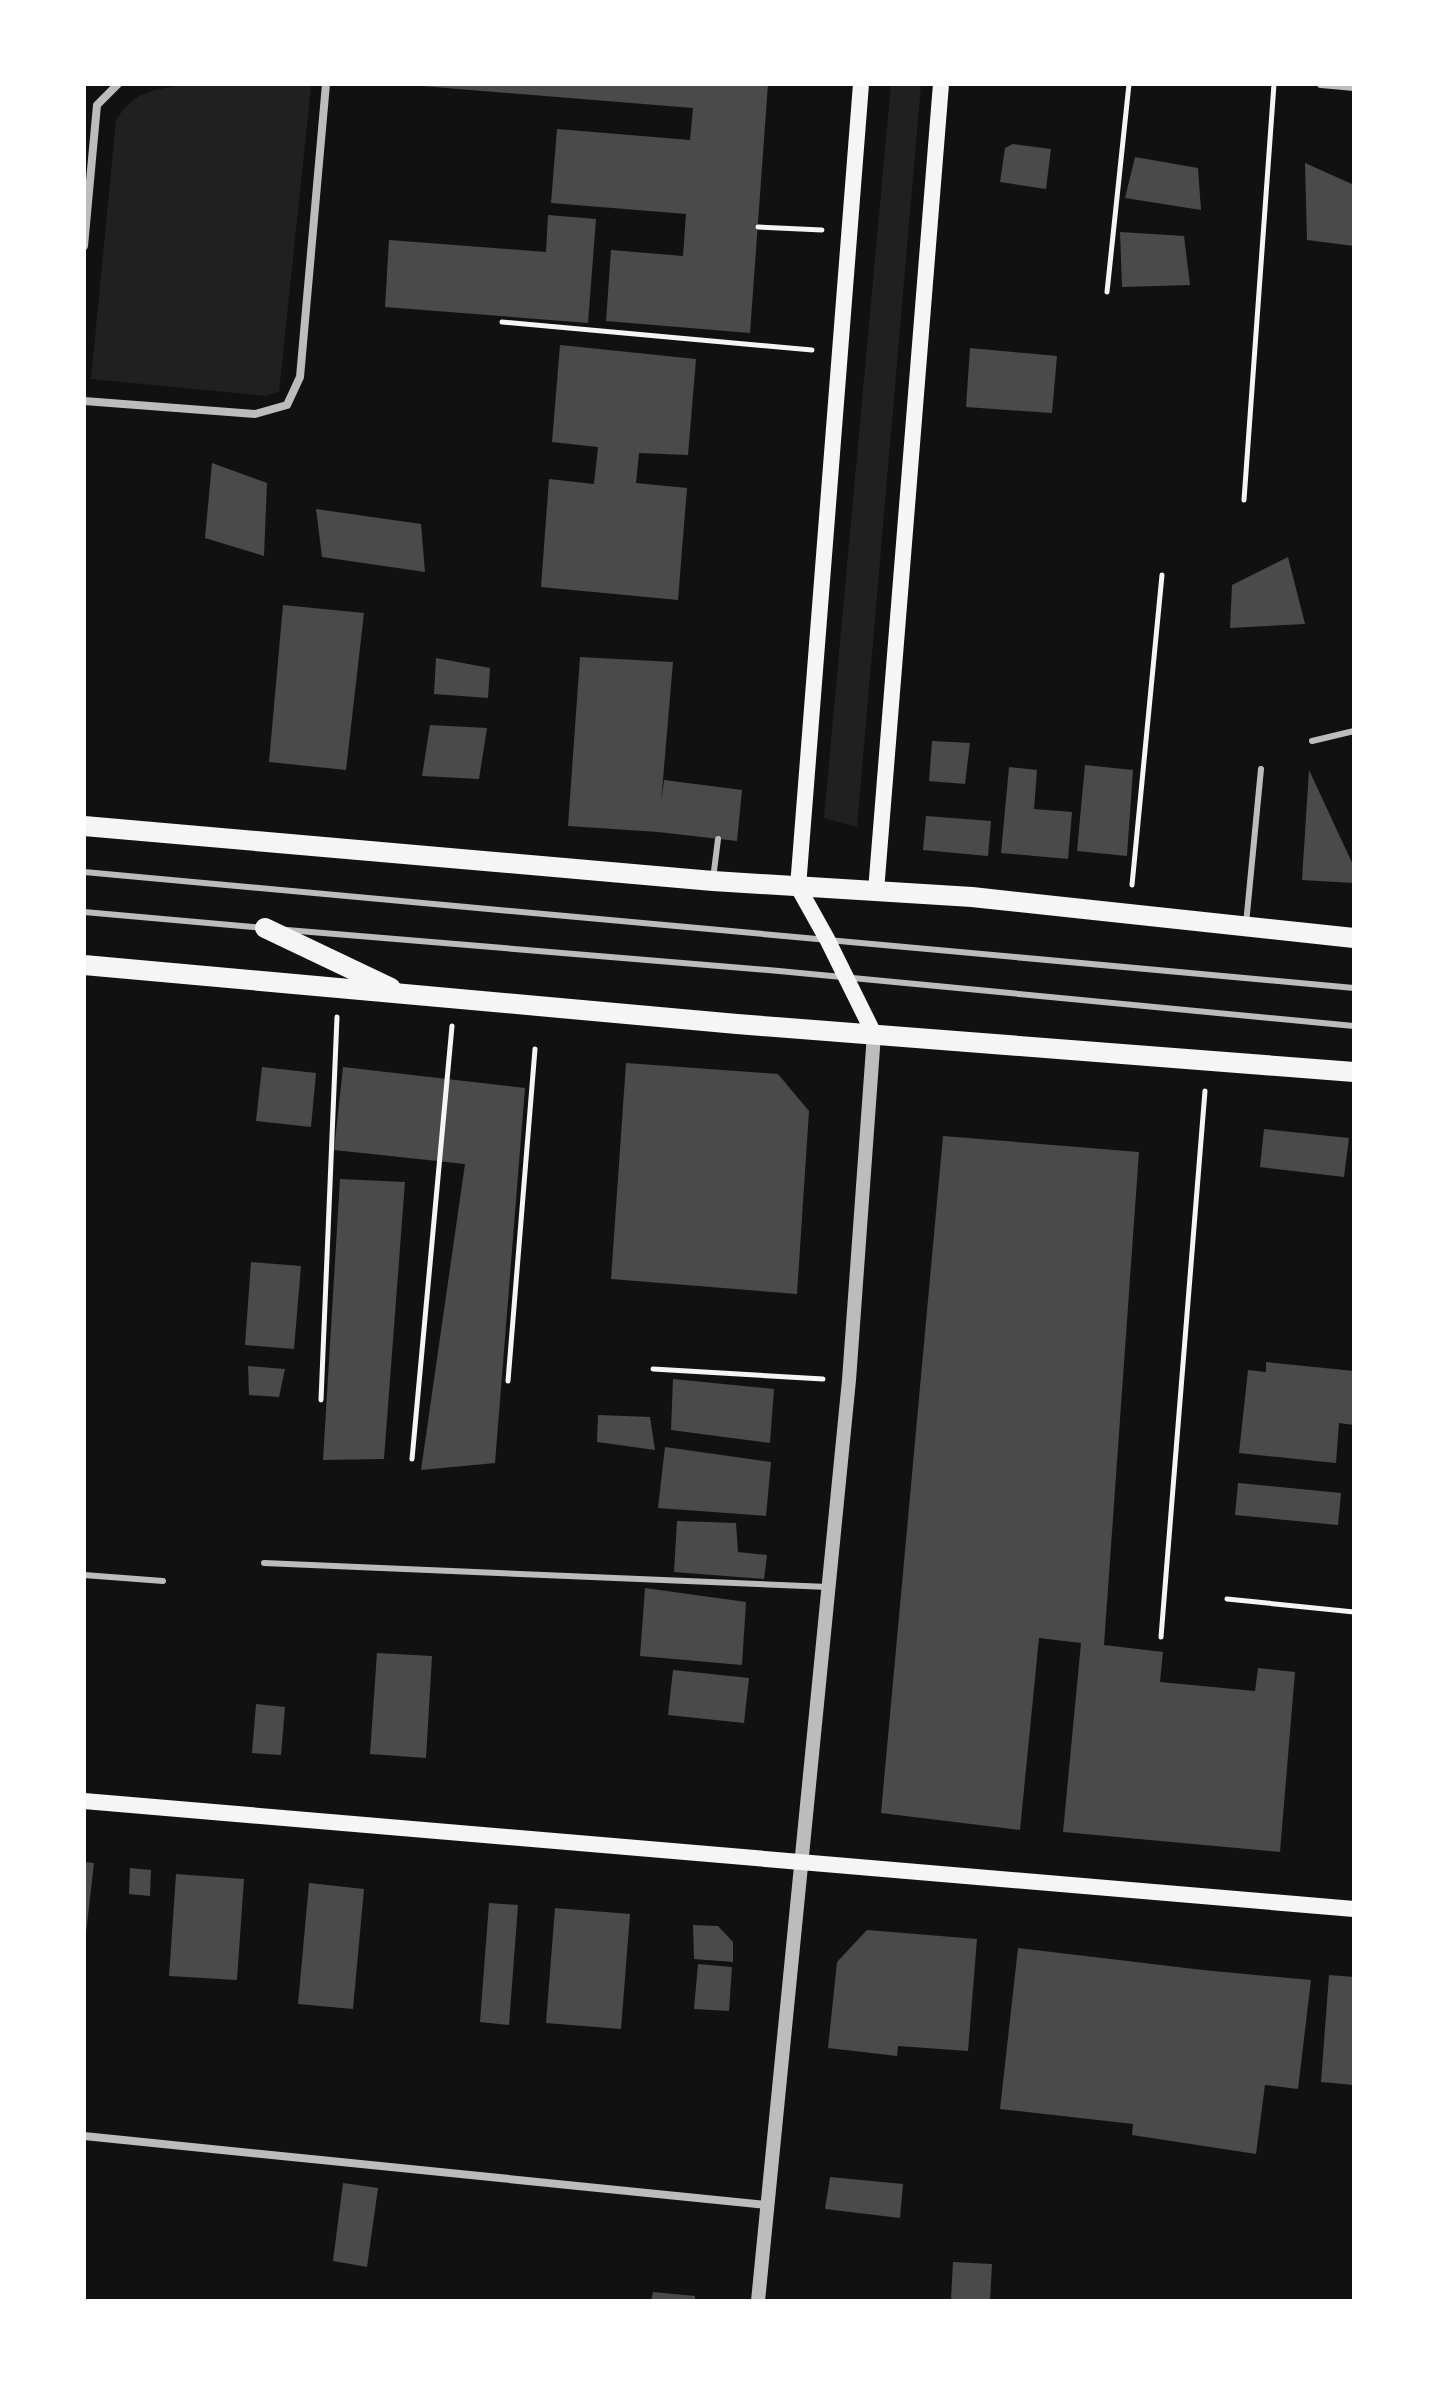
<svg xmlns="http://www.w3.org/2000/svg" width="1438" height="2385" font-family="'PT Sans Narrow',sans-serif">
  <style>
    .green { fill: #202020 }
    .building { fill: #4a4a4a }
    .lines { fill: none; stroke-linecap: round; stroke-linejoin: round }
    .path { stroke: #f5f5f5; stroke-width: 5 }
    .service { stroke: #bcbcbc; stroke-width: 6 }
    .minor { stroke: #bcbcbc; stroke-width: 8 }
    .tertiary { stroke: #bcbcbc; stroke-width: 14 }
    .secondary { stroke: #f5f5f5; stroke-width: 16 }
    .primary { stroke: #f5f5f5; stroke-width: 20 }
  </style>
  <rect width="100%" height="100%" fill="#111"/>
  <!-- green -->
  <g class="green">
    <path d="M189 84H310L311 87 279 392 265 396 91 379 116 120C136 89 155 90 189 84Z"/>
    <polygon points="891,84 921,84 857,827 824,818"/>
  </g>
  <!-- building -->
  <g class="building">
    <polygon points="422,84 768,84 750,333 606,321 611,250 683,256 686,214 551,203 557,129 690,140 693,108 422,86"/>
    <polygon points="1013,144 1051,149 1046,189 1000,182 1005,148"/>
    <polygon points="1135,157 1198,168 1201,210 1125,198"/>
    <polygon points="1305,163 1354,185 1354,246 1307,240"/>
    <polygon points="548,215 596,219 588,323 385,307 389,240 546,252"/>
    <polygon points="1120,232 1184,236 1190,285 1122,287"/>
    <polygon points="560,345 696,359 688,455 639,453 636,483 687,488 678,600 541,587 549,479 594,484 598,447 552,442"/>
    <polygon points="970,348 1057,356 1052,413 966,407"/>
    <polygon points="212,463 267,483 264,556 205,538"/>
    <polygon points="316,509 421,524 425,572 322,557"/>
    <polygon points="1288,557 1305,624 1230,628 1232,585"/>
    <polygon points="283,605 364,613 346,770 269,762"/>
    <polygon points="580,657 673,662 661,803 664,780 742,790 737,841 658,832 568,826"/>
    <polygon points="436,658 490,668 488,698 434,694"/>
    <polygon points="430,725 487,728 479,779 422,776"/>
    <polygon points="932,741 970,743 965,784 929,781"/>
    <polygon points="1085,765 1133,770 1127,856 1077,851"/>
    <polygon points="1009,767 1037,770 1034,809 1072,812 1068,859 1001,853"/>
    <polygon points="1309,770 1354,867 1354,883 1302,880"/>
    <polygon points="926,816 991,821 988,856 923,850"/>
    <polygon points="626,1063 778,1074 809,1111 797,1294 611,1279"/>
    <polygon points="262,1067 316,1073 311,1127 256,1121"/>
    <polygon points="343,1067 525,1088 495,1463 421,1470 465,1164 334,1150"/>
    <polygon points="1264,1129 1349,1138 1344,1177 1260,1167"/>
    <polygon points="943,1136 1139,1152 1104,1645 1163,1652 1160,1682 1255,1691 1258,1668 1295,1672 1280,1852 1063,1832 1081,1643 1039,1638 1020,1830 881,1813"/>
    <polygon points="340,1179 405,1182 384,1459 323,1460"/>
    <polygon points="251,1262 301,1266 294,1349 245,1345"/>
    <polygon points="1266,1362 1354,1371 1354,1425 1339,1423 1336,1463 1239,1453 1248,1370 1266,1372"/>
    <polygon points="248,1366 285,1369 279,1397 249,1395"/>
    <polygon points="673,1379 774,1389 770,1443 671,1430"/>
    <polygon points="598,1415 650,1417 655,1450 597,1442"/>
    <polygon points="665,1447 771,1462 766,1516 658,1508"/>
    <polygon points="1238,1483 1341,1493 1338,1525 1235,1515"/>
    <polygon points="677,1521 736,1523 738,1552 767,1555 764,1579 674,1572"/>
    <polygon points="645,1588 746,1602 742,1665 640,1656"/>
    <polygon points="377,1653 432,1656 426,1758 370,1754"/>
    <polygon points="673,1670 749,1678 744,1723 668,1715"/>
    <polygon points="256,1704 285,1707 281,1755 252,1753"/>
    <polygon points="84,1862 94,1863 86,1933 84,1933"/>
    <polygon points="130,1868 151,1870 150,1896 129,1894"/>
    <polygon points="176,1874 244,1879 237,1980 169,1976"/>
    <polygon points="309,1883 364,1889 353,2009 298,2004"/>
    <polygon points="489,1903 518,1905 509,2025 480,2022"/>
    <polygon points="555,1908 630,1914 621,2029 546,2023"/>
    <polygon points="693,1925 718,1926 733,1942 733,1962 694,1959"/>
    <polygon points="867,1930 977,1939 968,2051 898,2046 897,2056 828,2048 837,1962"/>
    <polygon points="1018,1948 1203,1970 1311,1980 1298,2089 1265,2085 1256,2154 1132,2135 1133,2124 1000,2109"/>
    <polygon points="698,1964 732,1967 729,2011 694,2009"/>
    <polygon points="1329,1975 1354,1977 1354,2085 1321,2082"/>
    <polygon points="830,2177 903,2184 900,2218 825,2209"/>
    <polygon points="343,2183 378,2188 367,2267 333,2261"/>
    <polygon points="953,2262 992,2264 990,2301 951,2299"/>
    <polygon points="653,2292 695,2296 695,2301 651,2301"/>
  </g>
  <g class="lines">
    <!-- path -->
    <g class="path">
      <polyline points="758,227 822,230"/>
      <polyline points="1107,292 1129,84"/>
      <polyline points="502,322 812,350"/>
      <polyline points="1244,500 1274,84"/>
      <polyline points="1132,885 1162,575"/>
      <polyline points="653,1369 823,1379"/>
      <polyline points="508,1381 535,1049"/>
      <polyline points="321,1400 337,1017"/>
      <polyline points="412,1459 452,1026"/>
      <polyline points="1227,1599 1354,1612"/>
      <polyline points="1161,1637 1205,1091"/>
    </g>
    <!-- service -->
    <g class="service">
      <polyline points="1312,741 1354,731"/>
      <polyline points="84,872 1354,988"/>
      <polyline points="713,879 718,839"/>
      <polyline points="84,912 264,928"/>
      <polyline points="1246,924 1261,769"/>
      <polyline points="287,930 779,971 1354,1026"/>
      <polyline points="264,1563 828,1587"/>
      <polyline points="84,1575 163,1581"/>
    </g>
    <!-- minor -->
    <g class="minor">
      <polyline points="1321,84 1354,87"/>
      <polyline points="84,246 97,105 118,84"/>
      <polyline points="84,401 255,414 287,405 300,377 326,84"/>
      <polyline points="84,2136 766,2205"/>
    </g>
    <!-- tertiary -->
    <polyline class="tertiary" points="758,2301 849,1380 874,1034"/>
    <!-- secondary -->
    <g class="secondary">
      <polyline points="861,84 798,887 827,939 874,1034"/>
      <polyline points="876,891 941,84"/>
      <polyline points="84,1801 1354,1909"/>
    </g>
    <!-- primary -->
    <g class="primary">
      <polyline points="84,826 713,881 972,897 1354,938"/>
      <polyline points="265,928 391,988"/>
      <polyline points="84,965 737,1024 1354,1072"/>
    </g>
  </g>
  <!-- border -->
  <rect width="1438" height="2385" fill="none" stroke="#ffffff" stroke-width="172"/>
</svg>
